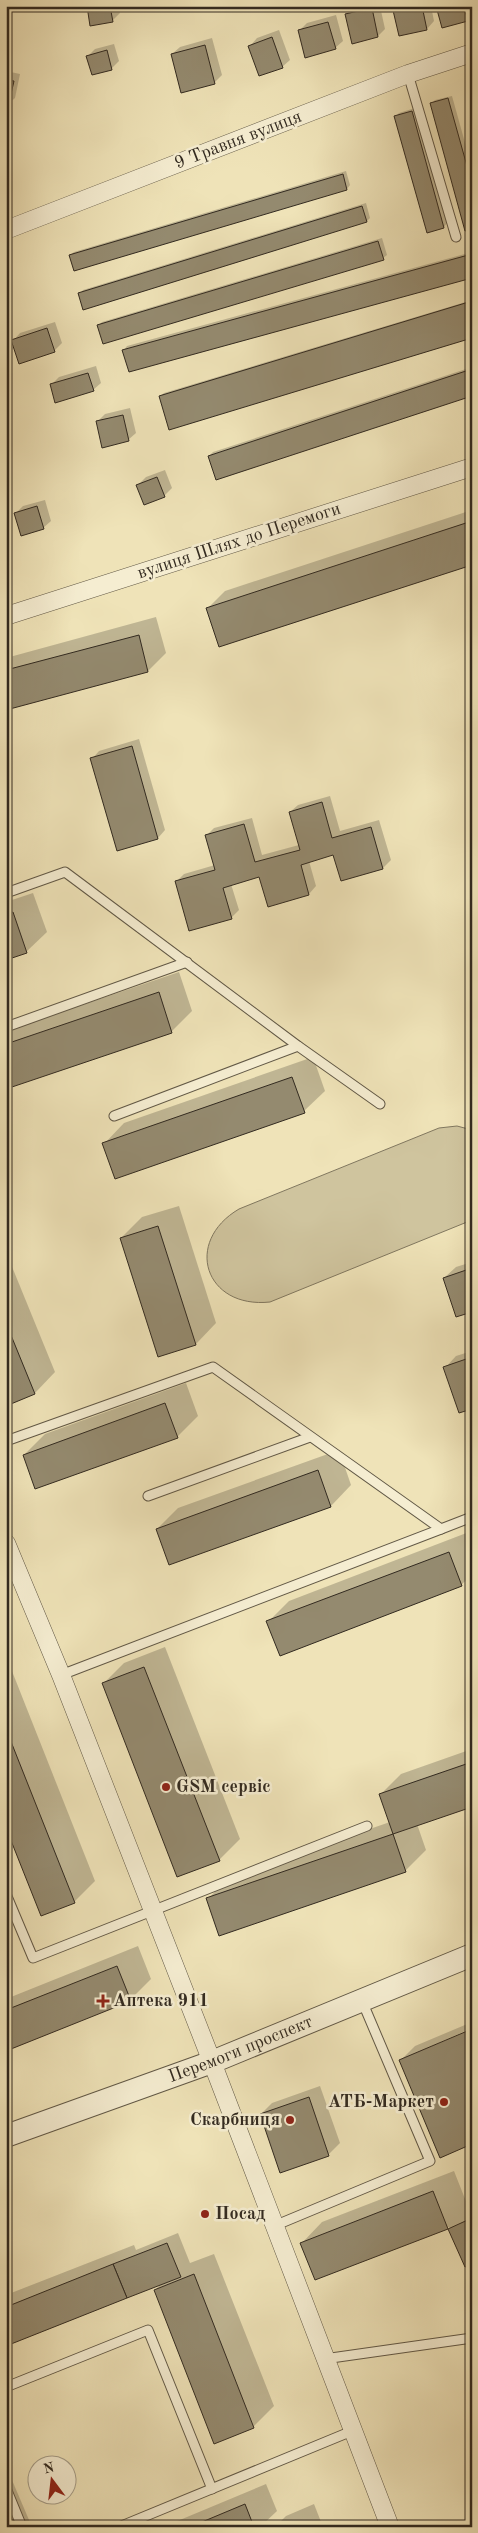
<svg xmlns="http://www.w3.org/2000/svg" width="478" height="2533" font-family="'Old Standard TT',serif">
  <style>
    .green { fill: #cfc49e; stroke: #80775f }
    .shadow { fill: #0003 }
    .building { fill: #948a6f; stroke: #322a20 }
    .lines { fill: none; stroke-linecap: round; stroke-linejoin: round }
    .service-casing { stroke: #615846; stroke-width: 11 }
    .minor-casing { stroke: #615846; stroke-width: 19 }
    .tertiary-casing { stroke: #615846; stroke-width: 24 }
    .service { stroke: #f5edd1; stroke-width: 9 }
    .minor { stroke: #f5edd1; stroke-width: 18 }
    .tertiary { stroke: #f5edd1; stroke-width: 22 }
    .poi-dot { fill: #8f2418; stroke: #f5edd1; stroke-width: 2 }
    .labels { text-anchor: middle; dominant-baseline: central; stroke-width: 5; stroke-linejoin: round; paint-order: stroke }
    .street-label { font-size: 18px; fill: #322a20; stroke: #f5edd1 }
    .poi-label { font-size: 18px; font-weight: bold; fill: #322a20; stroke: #f5edd1; text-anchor: start }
  </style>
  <rect width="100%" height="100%" fill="#efe3b8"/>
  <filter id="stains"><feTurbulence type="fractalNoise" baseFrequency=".004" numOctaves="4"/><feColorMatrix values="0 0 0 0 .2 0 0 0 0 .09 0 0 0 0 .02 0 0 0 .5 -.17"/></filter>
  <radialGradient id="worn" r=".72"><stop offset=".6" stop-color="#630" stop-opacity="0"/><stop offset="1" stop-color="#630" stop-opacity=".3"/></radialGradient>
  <!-- green -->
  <path class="green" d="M457 1126 472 1130V1220L270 1302C205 1309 183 1242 239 1209L439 1128Z"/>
  <!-- shadow -->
  <g class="shadow">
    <polygon points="88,6 119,6 120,13 112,21"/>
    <polygon points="373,6 353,11 353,13 380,6 385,29 378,36 346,14 354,7"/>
    <polygon points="393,6 431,6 434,21 427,29"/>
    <polygon points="438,6 472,6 472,15 467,20"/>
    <polygon points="336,15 343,41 335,48 299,31 307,23"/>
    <polygon points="279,30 290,60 282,67 250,46 257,38"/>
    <polygon points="212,38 222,75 214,83 172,54 180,47"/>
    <polygon points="114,44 119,61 111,69 88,56 95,49"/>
    <polygon points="6,71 20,74 15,98 7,105"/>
    <polygon points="452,96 472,168 472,227 431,104 435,100"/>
    <polygon points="415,108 447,223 444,227 428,231 395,117 399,113"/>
    <polygon points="346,171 350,185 347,189 70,255 74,252"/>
    <polygon points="366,203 370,218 367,221 84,308 80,294 83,290"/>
    <polygon points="382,238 387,255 383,258 99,325 102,322"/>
    <polygon points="472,252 472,277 124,350 127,346"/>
    <polygon points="472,300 472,337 160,396 164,393"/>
    <polygon points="55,322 62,343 54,351 13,341 20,333"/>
    <polygon points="96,366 101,383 93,390 51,385 59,377"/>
    <polygon points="472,367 472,395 209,456 213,452"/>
    <polygon points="130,408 136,433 128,440 97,422 105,414"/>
    <polygon points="165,470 172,488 164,496 138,485 146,477"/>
    <polygon points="45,500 51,521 43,528 16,513 23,506"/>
    <polygon points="472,510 472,563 207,609 225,591"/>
    <polygon points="6,514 10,529 6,533"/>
    <polygon points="156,617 166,653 148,671 6,709 6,658"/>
    <polygon points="139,739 165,830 158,838 92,759 99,751"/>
    <polygon points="330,796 340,831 379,820 391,860 383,868 342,879 334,854 309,861 316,886 309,894 260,876 231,884 239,910 231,918 176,882 184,874 215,865 206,836 214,828 252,818 262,855 299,845 290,812 298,805"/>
    <polygon points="33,893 47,932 26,952 6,959 6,902"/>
    <polygon points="179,972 192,1011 172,1031 6,1087 6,1031"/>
    <polygon points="313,1057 325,1091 304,1111 104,1144 124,1123"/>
    <polygon points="179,1206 216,1323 196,1344 121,1238 142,1217"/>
    <polygon points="6,1252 55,1372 35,1393 6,1404"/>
    <polygon points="472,1262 472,1311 444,1278 456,1267"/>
    <polygon points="472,1351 472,1407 445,1368 456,1356"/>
    <polygon points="186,1383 198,1416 177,1437 24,1455 45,1434"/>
    <polygon points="339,1450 351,1485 331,1506 170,1564 157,1529 178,1508"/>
    <polygon points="469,1532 472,1539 472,1575 461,1585 268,1622 289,1601"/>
    <polygon points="165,1647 240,1839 219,1860 103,1684 124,1663"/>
    <polygon points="6,1656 95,1881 74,1902 6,1824"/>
    <polygon points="472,1749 472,1805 417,1824 426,1850 405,1871 208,1899 228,1878 390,1822 381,1794 401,1774"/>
    <polygon points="138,1946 151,1979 130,2000 6,2049 6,1999"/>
    <polygon points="472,2022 472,2028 401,2060 415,2046"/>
    <polygon points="320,2086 340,2143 328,2155 261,2114 272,2103"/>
    <polygon points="454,2171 469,2209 472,2208 472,2263 466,2265 449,2227 316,2279 302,2243 322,2222"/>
    <polygon points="178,2233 190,2263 214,2254 274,2406 253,2427 155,2290 161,2284 6,2344 6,2295 134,2245 136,2250"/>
    <polygon points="6,2466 32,2527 6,2527"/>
    <polygon points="266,2484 277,2511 260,2527 163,2527"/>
    <polygon points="314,2504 323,2527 275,2527 286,2516"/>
  </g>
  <!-- building -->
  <g class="building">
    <polygon points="87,6 110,6 113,22 90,26"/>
    <polygon points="392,6 422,6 427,30 399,36"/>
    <polygon points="436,6 464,6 468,21 442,28"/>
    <polygon points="372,8 378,37 352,44 345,14"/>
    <polygon points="328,22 336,49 305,58 298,30"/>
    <polygon points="272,37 283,68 259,76 248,46"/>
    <polygon points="205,45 215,84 181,93 171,54"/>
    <polygon points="107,50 112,70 92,75 86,56"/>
    <polygon points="6,80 14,81 8,107 6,106"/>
    <polygon points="448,98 472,184 472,229 465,231 430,103"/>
    <polygon points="412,111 444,228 427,233 394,116"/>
    <polygon points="343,174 347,190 74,271 69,255"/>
    <polygon points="362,206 367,222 83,310 78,293"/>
    <polygon points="378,241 384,260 103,344 97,325"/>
    <polygon points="472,254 472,278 129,372 122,350"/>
    <polygon points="472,301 472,338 169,430 159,396"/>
    <polygon points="47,328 55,352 19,364 11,340"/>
    <polygon points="472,369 472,396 216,480 208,456"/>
    <polygon points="88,373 94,391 55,403 50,384"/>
    <polygon points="123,415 129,441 102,448 96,421"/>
    <polygon points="157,477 165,497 144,505 136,485"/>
    <polygon points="37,506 44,529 21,536 14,513"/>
    <polygon points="472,521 472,565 219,647 206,608"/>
    <polygon points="139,635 148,672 6,710 6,670"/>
    <polygon points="132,746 158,839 117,851 90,758"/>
    <polygon points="322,802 332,838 371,827 383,869 341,881 333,855 301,865 309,895 268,907 259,877 223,888 232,919 189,931 175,881 215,870 205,835 244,824 255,862 300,850 289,812"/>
    <polygon points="13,912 27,953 6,960 6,915"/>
    <polygon points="159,992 172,1033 6,1089 6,1044"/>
    <polygon points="292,1077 305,1113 115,1179 102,1143"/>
    <polygon points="158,1226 196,1345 158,1357 120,1238"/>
    <polygon points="472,1268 472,1312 456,1317 443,1278"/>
    <polygon points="6,1323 35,1394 6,1406"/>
    <polygon points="472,1357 472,1409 459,1413 443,1367"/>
    <polygon points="165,1403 178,1438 35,1489 23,1455"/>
    <polygon points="318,1470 331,1507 169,1565 156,1529"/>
    <polygon points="449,1552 462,1586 280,1656 266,1621"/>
    <polygon points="144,1667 220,1861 177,1877 102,1683"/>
    <polygon points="6,1729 75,1903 41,1916 6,1828"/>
    <polygon points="472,1762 472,1807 393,1834 379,1794"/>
    <polygon points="393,1834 406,1872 219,1936 206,1898"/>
    <polygon points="117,1966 131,2001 6,2051 6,2010"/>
    <polygon points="472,2029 472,2144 440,2158 399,2060"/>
    <polygon points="309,2097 329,2156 280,2173 260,2114"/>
    <polygon points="433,2191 448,2229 315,2280 300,2243"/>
    <polygon points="472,2218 472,2264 465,2267 448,2229"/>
    <polygon points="167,2243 181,2277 127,2298 113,2264"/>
    <polygon points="113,2264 127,2298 6,2346 6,2307"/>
    <polygon points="194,2274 254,2428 214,2444 154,2290"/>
    <polygon points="245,2504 254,2527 190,2527"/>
  </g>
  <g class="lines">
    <!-- service casing -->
    <g class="service-casing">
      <g id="service">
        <polyline points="408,74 456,237"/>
        <polyline points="6,893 65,872 298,1046 380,1104"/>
        <polyline points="6,1027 187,962"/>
        <polyline points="114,1116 298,1046"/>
        <polyline points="6,1441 213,1367 441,1529 61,1675"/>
        <polyline points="148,1496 310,1437"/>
        <polyline points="441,1529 472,1517"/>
        <polyline points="6,1894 33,1958 367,1826"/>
        <polyline points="274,2226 430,2161 362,2001"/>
        <polyline points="324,2359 472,2338"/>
        <polyline points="6,2387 148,2330 212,2489"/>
        <polyline points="6,2488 22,2527"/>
        <polyline points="119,2527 352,2431"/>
      </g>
    </g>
    <!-- minor casing -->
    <g class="minor-casing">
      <g id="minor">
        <polyline points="6,230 408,74 472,53"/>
        <polyline points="6,616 472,467"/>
        <polyline points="6,1543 61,1675 212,2062 390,2527"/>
      </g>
    </g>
    <!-- tertiary casing -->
    <g class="tertiary-casing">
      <g id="tertiary">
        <path id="s1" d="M6 2136 212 2062 472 1955"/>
      </g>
    </g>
    <!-- service -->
    <use href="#service" class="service"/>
    <!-- minor -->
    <use href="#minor" class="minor"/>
    <!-- tertiary -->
    <use href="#tertiary" class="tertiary"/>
  </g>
  <!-- markers -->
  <g class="poi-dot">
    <circle cx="166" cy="1787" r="5"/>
    <path d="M100.5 1993.5h5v5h5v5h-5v5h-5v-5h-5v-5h5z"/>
    <circle cx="444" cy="2102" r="5"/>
    <circle cx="290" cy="2120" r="5"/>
    <circle cx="205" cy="2214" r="5"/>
  </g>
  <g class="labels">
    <!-- street labels -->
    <g class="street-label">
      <text transform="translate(238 140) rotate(-21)">9 Травня вулиця</text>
      <text transform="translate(239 541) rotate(-18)">вулиця Шлях до Перемоги</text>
      <text stroke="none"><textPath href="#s1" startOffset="250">Перемоги проспект</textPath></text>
    </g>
    <!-- poi labels -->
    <g class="poi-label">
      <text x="176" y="1787">GSM сервіс</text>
      <text x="113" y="2001">Аптека 911</text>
      <text x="434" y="2102" text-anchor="end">АТБ-Маркет</text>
      <text x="280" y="2120" text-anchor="end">Скарбниця</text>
      <text x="215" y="2214">Посад</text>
    </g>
  </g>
  <!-- margin -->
  <rect width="478" height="2533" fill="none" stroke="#efe3b8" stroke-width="25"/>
  <rect x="8" y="8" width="463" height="2518" fill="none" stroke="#322a20" stroke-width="2.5"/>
  <rect x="12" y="12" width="453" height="2508" fill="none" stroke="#322a20"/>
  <!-- north arrow -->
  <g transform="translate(52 2480) rotate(345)"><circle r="24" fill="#f5edd1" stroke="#a79f8a"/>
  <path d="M0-4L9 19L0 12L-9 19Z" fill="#8f2418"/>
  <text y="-8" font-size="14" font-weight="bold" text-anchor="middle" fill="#322a20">N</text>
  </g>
  <rect width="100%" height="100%" filter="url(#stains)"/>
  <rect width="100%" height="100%" fill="url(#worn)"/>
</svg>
